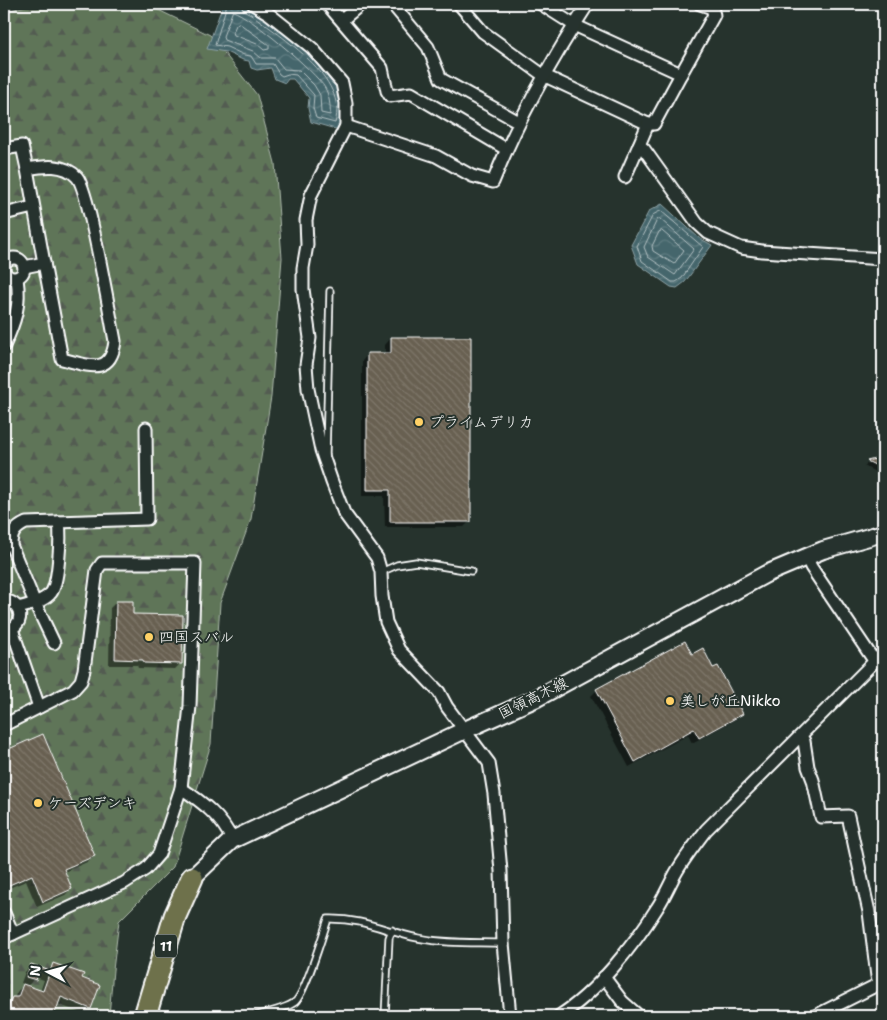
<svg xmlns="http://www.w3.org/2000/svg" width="887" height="1020" font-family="'Shantell Sans','Klee One',sans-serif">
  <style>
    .forest { fill: url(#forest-firs); stroke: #aebaac }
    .water { fill: url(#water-waves); stroke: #8fa3a7 }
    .shadow { fill: #0007; fill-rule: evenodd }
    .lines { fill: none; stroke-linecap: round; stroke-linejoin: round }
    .shore { stroke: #b5c2c4; stroke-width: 1 }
    .building { fill: url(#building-back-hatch); stroke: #fff }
    .lane-casing { stroke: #fff; stroke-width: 9 }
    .street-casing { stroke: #fff; stroke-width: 15 }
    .secondary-casing { stroke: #fff; stroke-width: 20 }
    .highway-casing { stroke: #fff; stroke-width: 25 }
    .lane { stroke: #26332d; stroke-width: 5.5 }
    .street { stroke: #26332d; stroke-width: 11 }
    .secondary { stroke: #26332d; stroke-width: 16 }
    .highway { stroke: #6e714b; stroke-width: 21 }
    .poi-dot { fill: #ffd166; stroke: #26332d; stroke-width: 2 }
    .labels { text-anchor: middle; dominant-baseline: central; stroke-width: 4; stroke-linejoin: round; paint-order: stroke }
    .shield { fill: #26332d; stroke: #bec2c0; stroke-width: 1 }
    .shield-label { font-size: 14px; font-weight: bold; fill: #fff }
    .poi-label { font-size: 15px; fill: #fff; stroke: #26332d; text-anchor: start }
    .street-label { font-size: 15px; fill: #fff; stroke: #26332d }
  </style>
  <defs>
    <pattern id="forest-firs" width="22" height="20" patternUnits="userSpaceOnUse" patternTransform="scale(1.25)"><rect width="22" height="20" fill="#5e7458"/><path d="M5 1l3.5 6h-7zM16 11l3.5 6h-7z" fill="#535c51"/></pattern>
    <pattern id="water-waves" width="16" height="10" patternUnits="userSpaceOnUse" patternTransform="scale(1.25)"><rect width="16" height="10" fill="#45666c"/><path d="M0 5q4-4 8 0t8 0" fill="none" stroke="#617d82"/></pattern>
    <pattern id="building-back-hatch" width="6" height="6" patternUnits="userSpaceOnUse" patternTransform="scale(1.25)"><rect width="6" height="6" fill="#686051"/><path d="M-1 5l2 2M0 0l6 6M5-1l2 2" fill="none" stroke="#7f786b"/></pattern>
  </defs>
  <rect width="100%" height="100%" fill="#26332d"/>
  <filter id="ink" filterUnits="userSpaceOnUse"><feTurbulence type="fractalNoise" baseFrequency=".02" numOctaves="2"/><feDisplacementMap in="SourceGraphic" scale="10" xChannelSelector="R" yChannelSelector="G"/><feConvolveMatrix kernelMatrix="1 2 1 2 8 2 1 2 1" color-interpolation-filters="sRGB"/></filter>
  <g filter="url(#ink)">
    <!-- forest -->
    <polygon class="forest" points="33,4 146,4 210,35 257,95 275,163 282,258 271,397 251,519 220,603 211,744 173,867 119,921 113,970 109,1016 4,1016 4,12"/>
    <!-- water -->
    <g class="water">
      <path d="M223 4C229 4 237 3 242 4 261 10 327 67 336 85 343 99 343 115 339 130L311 122 308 108 309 98 293 79H288L285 83 275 79 271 68 257 70 251 68 249 61 243 60 226 52 207 49Z"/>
      <polygon points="662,204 699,238 712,245 685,282 677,288 671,287 638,264 631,245 649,211"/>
    </g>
    <!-- shadow -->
    <g class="shadow">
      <polygon points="391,338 470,521 464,527 385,527 384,496 362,496 362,361 368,354 385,354 385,345"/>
      <polygon points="883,458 883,476 864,466 868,463"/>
      <polygon points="116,602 181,663 175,669 138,668 137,665 109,665 110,608"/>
      <polygon points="713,670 742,713 736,719 692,743 688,735 629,767 591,696 597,690"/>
      <polygon points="42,735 93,856 87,862 64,872 71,889 65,895 37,907 26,881 4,890 4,752"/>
      <path d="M53 964 81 979 90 1008 84 1014 57 1004 52 1016H4L6 1004 14 998 17 992 24 984 21 983 25 972 31 966 47 971ZM35 977 44 980 40 992 27 987Z"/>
    </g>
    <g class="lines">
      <!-- shore -->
      <g class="shore">
        <path d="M227 4 215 45 227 47 244 55 251 56 256 64H273L279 74 282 76 288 74 296 75 314 95 313 108 316 118 335 123C349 78 281 37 251 14L243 10 241 4"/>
        <path d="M233 11C249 15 316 72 325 88 329 95 331 107 330 115L321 113 320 95 314 85 299 70 284 69 275 58H261L253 51 224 40 223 37Z"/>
        <polygon points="239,23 269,45 269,49 264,50 257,44 234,35 233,32 236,25"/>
        <polygon points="661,211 703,247 682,278 676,282 672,282 642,261 637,246 653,215"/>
        <polygon points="660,219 694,249 675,275 648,257 644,247 657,220"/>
        <polygon points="662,231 684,250 674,264 653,251 652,246 659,232"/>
      </g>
    </g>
    <!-- building -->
    <g class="building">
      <polygon points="391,337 471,337 471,522 390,522 390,490 367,490 367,353 391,353"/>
      <polygon points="883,457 883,469 867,461"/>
      <polygon points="116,601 133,601 133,614 183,615 182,664 144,663 143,660 115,659"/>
      <polygon points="685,641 692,654 703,648 713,668 718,666 743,714 699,738 694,729 635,762 596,689"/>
      <polygon points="43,734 95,856 64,869 72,889 43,902 32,875 7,886 4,879 4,751"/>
      <polygon points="53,963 84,974 82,978 100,985 91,1009 61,997 54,1016 5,1016 12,997 18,997 23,984 43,991 49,974 39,970 36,980 26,977 31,964 50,971"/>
    </g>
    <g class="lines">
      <!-- lane casing -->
      <g class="lane-casing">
        <g id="lane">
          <polyline points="326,455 330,291"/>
          <polyline points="381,572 397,565 416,562 471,571"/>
          <path d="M254 1016C266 1013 286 1009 295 1002 305 994 323 934 328 919 363 918 387 932 418 938 446 944 475 942 503 943"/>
          <polyline points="385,1016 389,938 392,930"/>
        </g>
      </g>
      <!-- street casing -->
      <g class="street-casing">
        <g id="street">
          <polyline points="253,4 268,13 312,48 342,83 346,103 346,126 311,195 306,220 307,245 303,268 303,289 310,338 306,365 308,389 321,450 332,482 344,513 377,558 381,572 382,596 386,622 399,650 439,692 447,707 489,763 494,794 501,871 503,943 510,1016"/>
          <polyline points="327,4 382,68 387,91 390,96 411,93 506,149"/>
          <polyline points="392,4 428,47 441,79 519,122"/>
          <polyline points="459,4 483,32 543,75 648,124 639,145"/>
          <polyline points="541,4 574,25 681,74 654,124 648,124"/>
          <polyline points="342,20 361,4"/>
          <polyline points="681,74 714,15 712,8 700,4"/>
          <path d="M346 126 436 156 472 176 493 182C518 119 551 61 588 4"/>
          <path d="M4 149 22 146 27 169C44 166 64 163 77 177 89 190 110 316 115 341 111 377 87 365 62 359L44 263"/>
          <polyline points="625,177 639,145 644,149 697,223 708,233 741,248 762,251 883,259"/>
          <polyline points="4,214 33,207"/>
          <circle cx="14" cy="268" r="10"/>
          <polyline points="24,267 44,263 27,169"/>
          <path d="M4 346C15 322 21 305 17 278"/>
          <polyline points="806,556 811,567 875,662"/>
          <path d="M4 601C25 601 25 630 4 630"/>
          <path d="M18 608C29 605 42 602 50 594 59 586 61 536 59 522"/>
          <polyline points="12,629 39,707"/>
          <path d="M54 643 35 603 11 545C11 534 15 528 26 523L147 519 146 428"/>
          <polyline points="4,725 73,690 81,681 84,670 97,570 102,563 195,563 190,706 181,788 159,854 146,869 124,883 4,938"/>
          <polyline points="801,736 804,741 808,767 813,780 821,817 848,816 869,912 877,976 880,984"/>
          <path d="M181 788C202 802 222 817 232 840"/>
          <polyline points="4,913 13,934"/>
          <polyline points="604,977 622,1001 639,1016"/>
          <path d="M559 1016C596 993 634 945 657 908 665 896 670 883 677 871 686 856 696 843 706 830L883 653"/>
          <polyline points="815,1016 883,982"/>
        </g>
      </g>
      <!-- secondary casing -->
      <g class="secondary-casing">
        <polyline id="secondary" points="192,878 232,840 465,730 537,698 766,574 823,550 883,533"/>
      </g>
      <!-- highway casing -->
      <g class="highway-casing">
        <polyline id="highway" points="145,1016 175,916 192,878"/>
      </g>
      <!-- lane -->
      <use href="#lane" class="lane"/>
      <!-- street -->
      <use href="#street" class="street"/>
      <!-- secondary -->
      <use href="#secondary" class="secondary"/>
      <!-- highway -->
      <use href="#highway" class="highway"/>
    </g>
  </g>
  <!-- markers -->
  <g class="poi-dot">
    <circle cx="419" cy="422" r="5"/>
    <circle cx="149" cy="637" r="5"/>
    <circle cx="670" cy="701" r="5"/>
    <circle cx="38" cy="803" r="5"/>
  </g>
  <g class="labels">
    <!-- shield labels -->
    <rect class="shield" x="155" y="934.5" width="22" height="23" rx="4"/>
    <g class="shield-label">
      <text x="166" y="946">11</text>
    </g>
    <!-- poi labels -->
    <g class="poi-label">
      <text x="429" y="422">プライムデリカ</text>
      <text x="159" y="637">四国スバル</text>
      <text x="680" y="701">美しが丘Nikko</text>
      <text x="48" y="803">ケーズデンキ</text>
    </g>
    <!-- street labels -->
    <g class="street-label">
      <text transform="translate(533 698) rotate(-26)">国領高木線</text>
    </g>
  </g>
  <!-- margin -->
  <rect width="887" height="1020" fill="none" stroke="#26332d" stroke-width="20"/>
  <rect x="10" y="10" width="867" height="1000" fill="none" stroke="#fff" stroke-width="2" filter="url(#ink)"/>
  <!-- north arrow -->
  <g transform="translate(48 972) rotate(276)" stroke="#26332d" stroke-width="4" paint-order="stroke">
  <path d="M0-4L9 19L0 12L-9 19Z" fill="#ffffff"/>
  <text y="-8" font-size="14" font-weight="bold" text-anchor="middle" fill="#ffffff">N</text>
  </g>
</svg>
